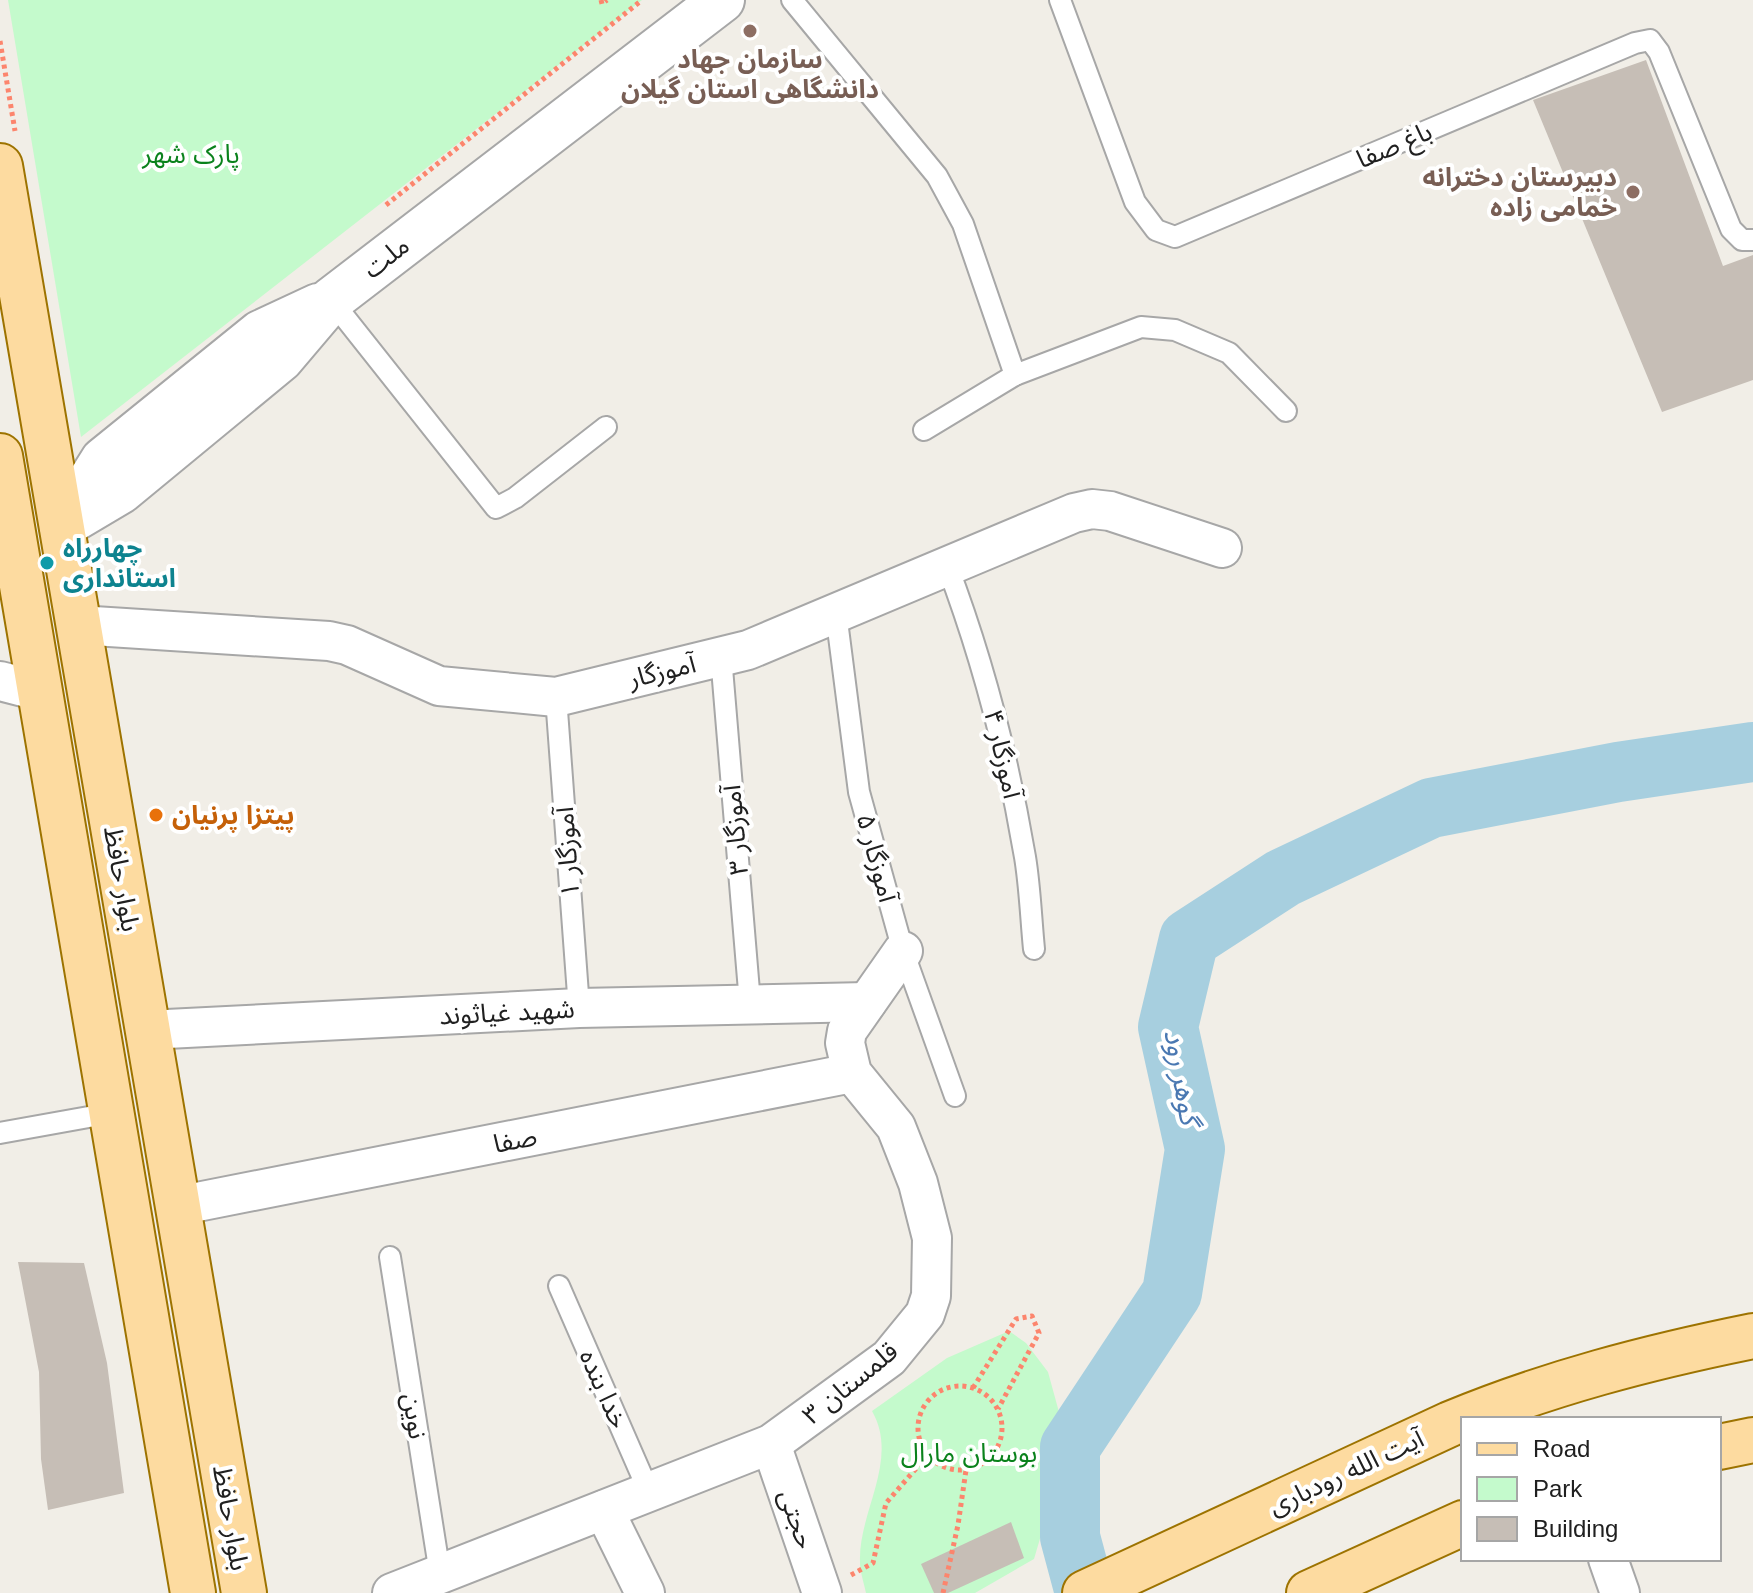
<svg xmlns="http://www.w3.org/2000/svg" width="1753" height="1593" font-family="Helvetica,'Noto Sans Arabic',sans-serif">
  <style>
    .park { fill: #c4facc }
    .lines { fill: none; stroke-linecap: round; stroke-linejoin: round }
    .river { stroke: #a7cfdf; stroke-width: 60 }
    .building { fill: #c6beb6 }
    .service-casing { stroke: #a7a7a7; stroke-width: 24 }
    .minor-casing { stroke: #a7a7a7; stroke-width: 42 }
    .tertiary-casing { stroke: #a7a7a7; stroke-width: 48 }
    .primary-casing { stroke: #9d7300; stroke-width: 48 }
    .path { stroke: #fc856d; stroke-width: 5; stroke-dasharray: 4 4; stroke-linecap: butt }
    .service { stroke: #fff; stroke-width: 20 }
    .minor { stroke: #fff; stroke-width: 38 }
    .tertiary { stroke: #fff; stroke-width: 44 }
    .primary { stroke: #fddba0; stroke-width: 44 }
    .education-dot { fill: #8d6e63; stroke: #fff; stroke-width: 3 }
    .culture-dot { fill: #0f9aa8; stroke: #fff; stroke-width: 3 }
    .food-dot { fill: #e8710a; stroke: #fff; stroke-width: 3 }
    .labels { text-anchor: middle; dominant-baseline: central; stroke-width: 8; stroke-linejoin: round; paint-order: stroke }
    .education-label { font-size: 26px; font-weight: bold; fill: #785e54; stroke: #fff }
    .street-label { font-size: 26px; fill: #202020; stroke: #fff }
    .park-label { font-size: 26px; fill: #0a821c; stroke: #fff }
    .culture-label { font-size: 26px; font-weight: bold; fill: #0d838f; stroke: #fff; text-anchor: start }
    .food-label { font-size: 26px; font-weight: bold; fill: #c56008; stroke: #fff; text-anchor: start }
    .water-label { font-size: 28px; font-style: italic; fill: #4a78b2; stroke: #fff }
  </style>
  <rect width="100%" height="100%" fill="#f1eee7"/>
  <!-- park -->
  <g class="park">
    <polygon points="8,0 642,0 81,437"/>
    <path d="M1009 1331 1026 1343 1048 1372 1065 1434 1049 1508 1034 1559 975 1593H866C864 1583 860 1572 860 1562 858 1512 900 1460 872 1411L947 1358Z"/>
  </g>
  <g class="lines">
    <!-- river -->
    <polyline class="river" points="1085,1593 1070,1537 1070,1447 1172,1293 1195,1149 1168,1027 1189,939 1283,878 1431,808 1618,772 1753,752"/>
  </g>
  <!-- building -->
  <g class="building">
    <polygon points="1646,60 1723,266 1753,255 1753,380 1662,412 1533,100"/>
    <polygon points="18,1262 84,1263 107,1363 124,1493 48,1510 41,1459 39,1372"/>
    <polygon points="1011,1522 1024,1558 948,1593 934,1593 921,1564"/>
  </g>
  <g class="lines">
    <!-- service casing -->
    <g class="service-casing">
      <g id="service">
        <polyline points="792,0 937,176 963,224 1015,375"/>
        <polyline points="1060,0 1135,202 1156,230 1175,237 1635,43 1650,40 1659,52 1731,229 1742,240 1753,240"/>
        <polyline points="331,300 496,508 515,498 606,427"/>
        <polyline points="924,430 1015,375 1141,327 1175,330 1229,353 1286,411"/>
        <path d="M947 565C983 660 1008 757 1025 857 1030 887 1031 919 1034 949"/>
        <polyline points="836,613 859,792 903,951 955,1096"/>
        <polyline points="721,656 750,1003"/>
        <polyline points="556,697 579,1008"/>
        <polyline points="0,1133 111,1113"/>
        <polyline points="390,1257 440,1574"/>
        <polyline points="559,1286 649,1492"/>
      </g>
    </g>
    <!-- minor casing -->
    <g class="minor-casing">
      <g id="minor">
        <polyline points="78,625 329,641 347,645 439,686 556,697 748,650 1074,513 1092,509 1110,511 1222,548"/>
        <polyline points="0,681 39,691"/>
        <polyline points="147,1030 579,1008 867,1002"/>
        <polyline points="177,1206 852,1073"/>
        <polyline points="771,1444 822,1593"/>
        <polyline points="604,1510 645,1593"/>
        <polyline points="1608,1559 1620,1593"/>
        <polyline points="392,1593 771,1444 889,1358 925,1314 931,1296 932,1238 918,1183 896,1127 852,1073 845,1043 847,1031 903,951"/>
      </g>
    </g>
    <!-- tertiary casing -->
    <g class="tertiary-casing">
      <g id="tertiary">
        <polyline points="66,519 103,460 260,333 318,306"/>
        <polyline points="62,526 121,491 281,359 331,300 722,0"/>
      </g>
    </g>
    <!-- primary casing -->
    <g class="primary-casing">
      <g id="primary">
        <polyline points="0,166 244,1593"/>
        <polyline points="0,456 193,1593"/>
        <polyline points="1719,1447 1753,1440"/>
        <path d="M1085 1593 1450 1424C1549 1383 1649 1357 1753 1336"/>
        <polyline points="1309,1593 1463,1523"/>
      </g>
    </g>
    <!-- path -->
    <g class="path">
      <polyline points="601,0 602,4 607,0"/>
      <polyline points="0,41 15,131"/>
      <polyline points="386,205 642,0"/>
      <circle cx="960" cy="1428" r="42"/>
      <polyline points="973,1388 1016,1319 1032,1316 1039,1333 998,1409"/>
      <polyline points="851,1575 873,1563 886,1503 927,1456"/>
      <polyline points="943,1593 958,1525 966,1470"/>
    </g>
    <!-- service -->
    <use href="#service" class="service"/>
    <!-- minor -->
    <use href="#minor" class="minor"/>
    <!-- tertiary -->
    <use href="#tertiary" class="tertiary"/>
    <!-- primary -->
    <use href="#primary" class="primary"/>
  </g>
  <!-- markers -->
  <g class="education-dot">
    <circle cx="750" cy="31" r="8"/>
    <circle cx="1633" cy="192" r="8"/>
  </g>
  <circle class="culture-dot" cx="47" cy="563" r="8"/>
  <circle class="food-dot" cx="156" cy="815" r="8"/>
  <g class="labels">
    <!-- education labels -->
    <g class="education-label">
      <text x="750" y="59">سازمان جهاد<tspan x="750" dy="30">دانشگاهی استان گیلان</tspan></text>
      <text x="1617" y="177" text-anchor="end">دبیرستان دخترانه<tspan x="1617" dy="30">خمامی زاده</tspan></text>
    </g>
    <!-- street labels -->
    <g class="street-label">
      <text transform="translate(1394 145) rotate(-23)">باغ صفا</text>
      <text transform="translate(386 257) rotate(-38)">ملت</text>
      <text transform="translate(662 671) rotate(-14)">آموزگار</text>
      <text transform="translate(1003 754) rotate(77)">آموزگار ۴</text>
      <text transform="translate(735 830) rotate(-95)">آموزگار ۳</text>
      <text transform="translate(567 852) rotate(-94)">آموزگار ۱</text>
      <text transform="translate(877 858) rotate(75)">آموزگار ۵</text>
      <text transform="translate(122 879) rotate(80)">بلوار حافظ</text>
      <text transform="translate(507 1012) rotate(-3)">شهید غیاثوند</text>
      <text transform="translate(515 1140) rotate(-11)">صفا</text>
      <text transform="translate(850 1383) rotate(-39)">قلمستان ۳</text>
      <text transform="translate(604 1389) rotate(66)">خدا بنده</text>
      <text transform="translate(415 1416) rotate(81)">نوین</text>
      <text transform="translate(1346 1472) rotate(-25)">آیت الله رودباری</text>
      <text transform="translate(231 1518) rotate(80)">بلوار حافظ</text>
      <text transform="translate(797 1519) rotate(71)">حجتی</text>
    </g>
    <!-- park labels -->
    <g class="park-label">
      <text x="191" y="154">پارک شهر</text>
      <text x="969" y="1453">بوستان مارال</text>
    </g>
    <!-- culture labels -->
    <g class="culture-label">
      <text x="63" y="548">چهارراه<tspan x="63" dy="30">استانداری</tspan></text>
    </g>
    <!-- food labels -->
    <g class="food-label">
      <text x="172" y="815">پیتزا پرنیان</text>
    </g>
    <!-- water labels -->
    <g class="water-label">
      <text transform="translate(1182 1077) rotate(80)">گوهر رود</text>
    </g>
  </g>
  <!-- legend -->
  <rect x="1461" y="1417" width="260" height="144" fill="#ffffff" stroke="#a6a6a6" stroke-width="2"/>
  <rect x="1477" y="1443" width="40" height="12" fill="#fddba0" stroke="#a6a6a6" stroke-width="2"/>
  <text x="1533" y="1457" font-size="24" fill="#202020">Road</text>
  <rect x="1477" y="1477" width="40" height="24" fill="#c4facc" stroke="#a6a6a6" stroke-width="2"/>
  <text x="1533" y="1497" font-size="24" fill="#202020">Park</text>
  <rect x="1477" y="1517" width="40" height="24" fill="#c6beb6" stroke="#a6a6a6" stroke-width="2"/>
  <text x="1533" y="1537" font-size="24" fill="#202020">Building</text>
</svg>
